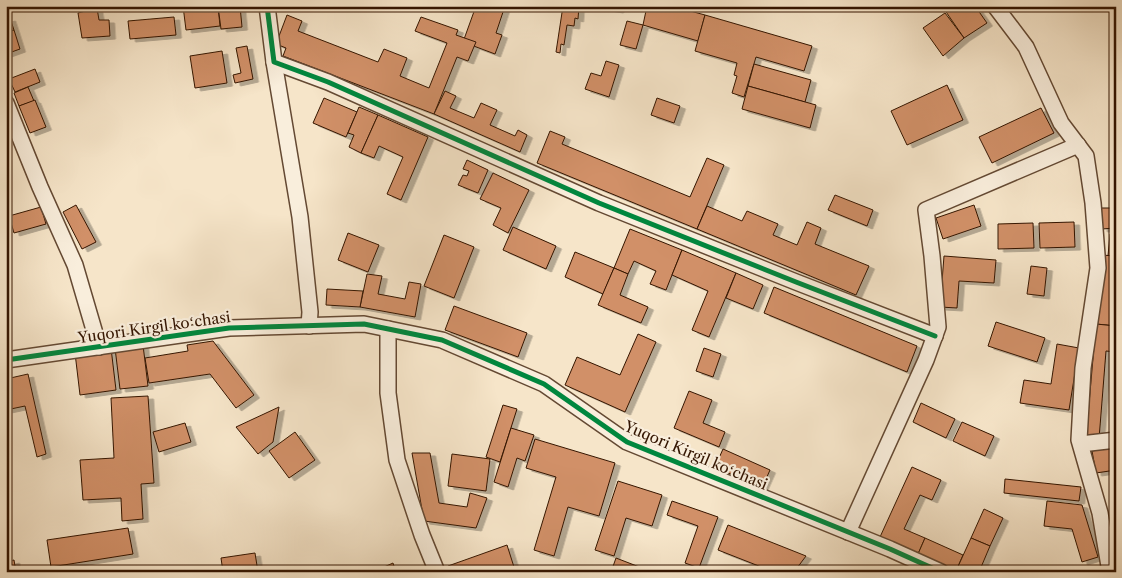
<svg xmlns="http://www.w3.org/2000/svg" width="1122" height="578" font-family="'Libre Caslon Text',serif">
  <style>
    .building { fill: #d19068; stroke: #341501; filter: url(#shadow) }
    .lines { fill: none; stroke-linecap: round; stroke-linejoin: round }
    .minor-casing { stroke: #644933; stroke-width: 18 }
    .minor { stroke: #f9eedc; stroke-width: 15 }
    .cycleway-casing { stroke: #f9eedc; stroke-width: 8 }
    .cycleway { stroke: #00873e; stroke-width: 5 }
    .labels { text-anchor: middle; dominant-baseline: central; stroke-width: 4.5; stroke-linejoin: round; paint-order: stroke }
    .street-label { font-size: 15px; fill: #341501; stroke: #f9eedc }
  </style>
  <defs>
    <filter id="shadow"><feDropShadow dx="5.5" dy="3" stdDeviation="0" flood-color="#0004"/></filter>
  </defs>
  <rect width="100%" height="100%" fill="#f6e5c9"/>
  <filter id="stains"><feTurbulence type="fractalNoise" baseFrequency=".004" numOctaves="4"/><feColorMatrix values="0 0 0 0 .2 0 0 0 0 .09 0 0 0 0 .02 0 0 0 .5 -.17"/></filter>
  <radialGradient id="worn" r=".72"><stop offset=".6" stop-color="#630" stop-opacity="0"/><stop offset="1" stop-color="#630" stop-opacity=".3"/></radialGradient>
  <!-- building -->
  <g class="building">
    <polygon points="183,6 218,6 220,26 186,30"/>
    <polygon points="218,6 240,6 242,27 221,29"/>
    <polygon points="476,6 505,6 496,33 502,35 495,54 463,42"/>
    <polygon points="563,6 579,6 578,19 575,18 574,26 567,25 564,45 561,44 560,53 556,52"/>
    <polygon points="592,6 619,6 618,10"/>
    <polygon points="647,6 672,6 705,15 698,41 643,25"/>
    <polygon points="942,6 975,6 987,23 964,38"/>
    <polygon points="97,8 99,20 109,20 110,36 82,38 78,13"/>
    <polygon points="945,13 964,38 943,56 923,28"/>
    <polygon points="287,15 302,21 298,31 378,62 384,49 407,58 400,76 429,88 447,43 415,31 421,17 458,30 456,35 476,42 468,61 457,57 434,114 283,56 286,48 276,44"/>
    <polygon points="705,15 812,46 804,71 756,57 744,97 732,93 737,76 734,75 737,63 695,51"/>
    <polygon points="174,17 176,35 130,39 128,21"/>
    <polygon points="10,18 14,30 6,33 6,19"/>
    <polygon points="627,21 643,25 636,49 620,45"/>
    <polygon points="14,30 20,49 6,54 6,33"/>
    <polygon points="247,46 253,79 235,83 233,75 241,73 236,48"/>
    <polygon points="222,51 227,83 195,88 190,56"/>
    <polygon points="606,61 619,65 609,97 585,89 591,73 601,76"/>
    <polygon points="754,64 811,80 805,102 748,86"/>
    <polygon points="35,69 40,82 15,92 9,79"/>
    <polygon points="947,85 963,120 907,145 891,111"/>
    <polygon points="748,86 816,105 810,128 742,109"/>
    <polygon points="28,87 34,101 19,106 14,93"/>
    <polygon points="445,91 456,96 450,108 474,118 481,103 497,110 490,125 515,136 518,130 527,135 520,152 434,114"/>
    <polygon points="324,98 357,112 346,137 313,123"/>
    <polygon points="657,98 680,106 674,123 651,115"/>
    <polygon points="35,100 46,127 30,133 19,106"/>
    <polygon points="359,107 378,115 361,153 349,147 354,135 348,133"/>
    <polygon points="1041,108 1054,133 992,163 979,137"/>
    <polygon points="378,115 428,137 401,200 387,194 403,157 379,146 374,158 361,153"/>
    <polygon points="550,131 565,137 562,144 690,197 707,158 724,165 697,229 537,163"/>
    <polygon points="467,160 488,170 478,193 458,185 463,175 467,176 469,171 463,169"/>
    <polygon points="493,173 529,190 508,233 493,225 501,208 480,199"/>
    <polygon points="835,195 873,210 867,226 828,210"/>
    <polygon points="76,205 96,242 82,249 63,212"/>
    <polygon points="974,205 981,226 943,239 936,218"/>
    <polygon points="707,206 742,221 747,211 778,224 773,235 797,245 807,222 821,228 815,244 869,266 856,295 697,229"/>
    <polygon points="41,207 46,224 14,233 9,216"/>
    <polygon points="1100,208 1114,208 1115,228 1102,229"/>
    <polygon points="1074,222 1075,247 1040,248 1039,223"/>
    <polygon points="1033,223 1034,248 998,249 998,224"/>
    <polygon points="513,227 556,246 546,269 503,250"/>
    <polygon points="630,229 682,250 666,290 650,284 656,271 634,261 628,274 614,268"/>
    <polygon points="348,233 379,245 368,272 338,260"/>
    <polygon points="1110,234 1116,235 1116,256 1108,256"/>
    <polygon points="444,235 474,247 454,298 424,286"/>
    <polygon points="682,250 736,273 709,337 692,330 708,291 672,275"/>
    <polygon points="575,252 614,268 603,294 565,277"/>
    <polygon points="1101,255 1116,256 1116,326 1096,324"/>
    <polygon points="944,256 996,260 994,283 959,281 957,308 940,307"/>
    <polygon points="1031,266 1047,268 1044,296 1027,294"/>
    <polygon points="614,268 628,274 620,295 648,307 641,323 598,305"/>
    <polygon points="736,273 763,285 753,309 726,298"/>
    <polygon points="367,274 382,276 378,294 405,299 409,282 421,284 415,317 360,307"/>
    <polygon points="774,287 917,346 907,372 764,313"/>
    <polygon points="327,289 363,291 360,307 326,305"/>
    <polygon points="454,306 527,333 518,357 445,330"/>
    <polygon points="996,322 1045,338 1037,362 988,346"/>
    <polygon points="1096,324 1116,326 1116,352 1106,351 1099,439 1086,438"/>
    <polygon points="638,334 656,342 625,412 565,385 577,357 620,375"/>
    <polygon points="213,341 254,395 236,408 210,374 149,383 145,358 188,351 187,345"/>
    <polygon points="1057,344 1079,348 1069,410 1020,403 1024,380 1051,384"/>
    <polygon points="143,345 148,386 120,389 115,348"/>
    <polygon points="111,348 116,390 80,395 75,353"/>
    <polygon points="704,348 721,354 713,377 696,371"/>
    <polygon points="28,374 46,454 37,457 25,406 6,410 6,379"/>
    <polygon points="689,391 712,400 703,423 725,432 719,447 674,428"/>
    <polygon points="148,396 154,483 141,484 143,519 122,521 121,498 83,500 80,460 114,458 111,398"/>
    <polygon points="921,403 955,419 946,438 913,422"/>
    <polygon points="503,405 517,409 500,462 486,457"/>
    <polygon points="279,407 273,442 258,454 236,427"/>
    <polygon points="962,422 994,436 985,456 953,441"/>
    <polygon points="185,423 191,442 159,452 153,432"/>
    <polygon points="511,428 534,435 525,461 517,458 508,487 494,482"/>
    <polygon points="295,432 315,460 289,478 269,451"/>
    <polygon points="535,439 615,463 599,516 568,507 554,556 534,550 556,477 526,468"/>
    <polygon points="1116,447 1116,470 1096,473 1092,451"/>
    <polygon points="723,449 770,470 762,488 715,467"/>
    <polygon points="412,453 430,453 439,503 467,507 470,493 487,498 476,528 424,521"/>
    <polygon points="452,454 490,459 486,491 448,486"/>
    <polygon points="912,467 941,480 932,500 920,495 904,529 925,538 918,554 880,537"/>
    <polygon points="1005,479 1081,487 1079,501 1004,493"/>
    <polygon points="618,481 662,495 652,526 626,518 614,556 595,550"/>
    <polygon points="672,501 718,517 699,568 685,563 698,526 667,515"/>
    <polygon points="1047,501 1082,505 1098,557 1082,562 1072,529 1044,526"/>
    <polygon points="984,509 1003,518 990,546 971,538"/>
    <polygon points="728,525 806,556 794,572 774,572 718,550"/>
    <polygon points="128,528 133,554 51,567 47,540"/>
    <polygon points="925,538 963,555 956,571 918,554"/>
    <polygon points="971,538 990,546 979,572 958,572 956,571"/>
    <polygon points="507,545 514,567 501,572 450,572 448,566"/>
    <polygon points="255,553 258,572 223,572 221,558"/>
    <polygon points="616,558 642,568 640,572 611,572"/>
    <polygon points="14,560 16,572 6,572 6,562"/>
    <polygon points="393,563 396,572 376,572 375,571"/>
  </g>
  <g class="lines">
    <!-- minor casing -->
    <g class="minor-casing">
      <g id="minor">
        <polyline points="267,6 274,62 328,82 599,203 796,282 935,336"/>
        <polyline points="995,6 1026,47 1061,123 1086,156 1093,203 1098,268 1083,368 1079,440 1100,513 1110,572"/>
        <polyline points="274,62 300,217 310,312 309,326"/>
        <polyline points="6,103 40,187 75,265 99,347"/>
        <polyline points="388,329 388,393 397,460 422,535 437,572"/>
        <polyline points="6,360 229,328 364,324 442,340 544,384 627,442 890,549 941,572"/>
        <polyline points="1081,444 1116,440"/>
        <polyline points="848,532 926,360 938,327 932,256 926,210 1078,145"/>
      </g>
    </g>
    <!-- minor -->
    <use href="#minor" class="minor"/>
    <!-- cycleway casing -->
    <g class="cycleway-casing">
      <g id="cycleway">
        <polyline points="267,6 274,62 328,82 599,203 796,282 935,336"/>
        <polyline points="6,360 229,328 364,324 442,340 544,384 627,442 890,549 941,572"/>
      </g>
    </g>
    <!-- cycleway -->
    <use href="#cycleway" class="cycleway"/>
  </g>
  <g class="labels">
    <!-- street labels -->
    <g class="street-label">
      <text transform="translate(154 327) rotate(-8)">Yuqori Kirgil koʻchasi</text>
      <text transform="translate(696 455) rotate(23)">Yuqori Kirgil koʻchasi</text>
    </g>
  </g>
  <!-- margin -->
  <rect width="1122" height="578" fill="none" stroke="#f6e5c9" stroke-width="25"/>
  <rect x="8" y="8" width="1107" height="563" fill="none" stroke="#341501" stroke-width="2.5"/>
  <rect x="12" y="12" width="1097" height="553" fill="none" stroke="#341501"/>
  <rect width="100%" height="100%" filter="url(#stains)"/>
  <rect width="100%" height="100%" fill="url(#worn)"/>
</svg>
